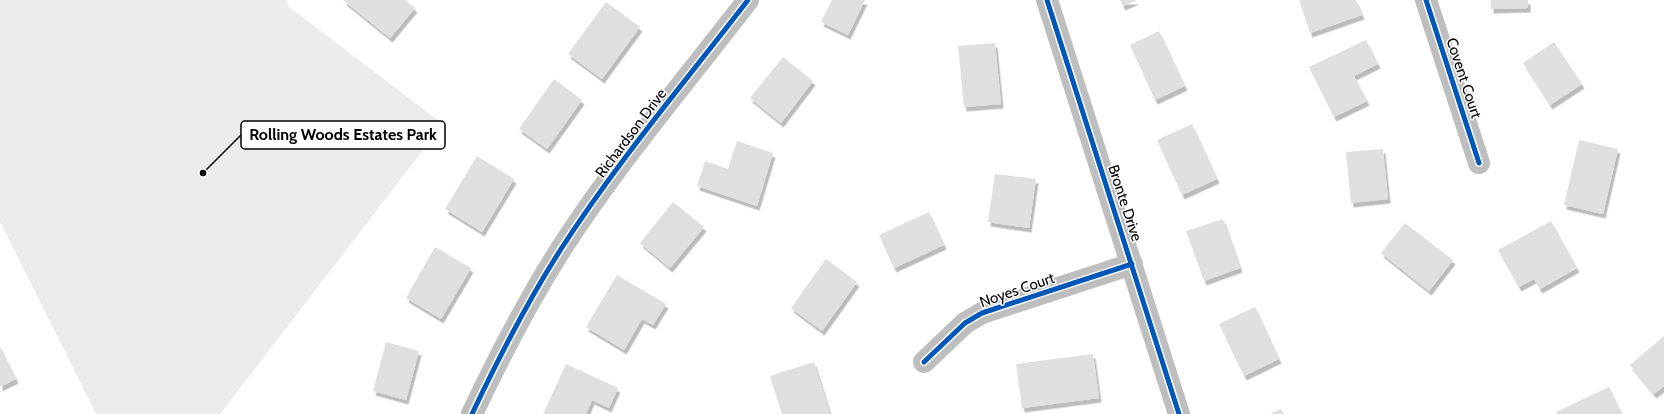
<svg xmlns="http://www.w3.org/2000/svg" width="1664" height="414" font-family="Cabin,sans-serif">
  <style>
    .green { fill: #ebebeb }
    .building { fill: #dfdfdf; filter: url(#shadow) }
    .lines { fill: none; stroke-linecap: round; stroke-linejoin: round }
    .minor { stroke: #bebebe; stroke-width: 22 }
    .cycleway-casing { stroke: #fff; stroke-width: 8 }
    .cycleway { stroke: #0057b8; stroke-width: 5 }
    .labels { text-anchor: middle; dominant-baseline: central; stroke-width: 3; stroke-linejoin: round; paint-order: stroke }
    .street-label { font-size: 15px; fill: #000; stroke: #fff }
    .leader { fill: none; stroke: #000; stroke-width: 1.5 }
    .callout-dot { fill: #000; stroke: #fff; stroke-width: 1.5 }
    .callout { fill: #fff; stroke: #000; stroke-width: 1.5 }
    .callout-label { font-size: 16px; text-anchor: middle; font-weight: bold; fill: #000 }
  </style>
  <defs>
    <filter id="shadow"><feDropShadow dx="2.5" dy="4.5" stdDeviation="0" flood-color="#0004"/></filter>
  </defs>
  <rect width="100%" height="100%" fill="#fff"/>
  <!-- green -->
  <polygon class="green" points="0,0 286,0 289,7 443,124 220,414 96,414 0,221"/>
  <!-- building -->
  <g class="building">
    <polygon points="343,0 405,0 415,8 390,38"/>
    <polygon points="832,0 865,0 848,35 821,22"/>
    <polygon points="1120,0 1137,0 1123,6"/>
    <polygon points="1299,0 1356,0 1362,15 1310,33"/>
    <polygon points="1491,0 1528,0 1528,8 1491,9"/>
    <polygon points="606,2 640,27 602,79 568,54"/>
    <polygon points="1159,31 1185,86 1155,100 1130,45"/>
    <polygon points="1366,40 1378,64 1354,76 1367,101 1334,117 1309,67"/>
    <polygon points="1554,42 1582,84 1550,105 1523,63"/>
    <polygon points="995,43 1001,104 964,107 958,46"/>
    <polygon points="783,57 813,81 781,123 750,98"/>
    <polygon points="554,79 582,100 547,149 519,129"/>
    <polygon points="1192,124 1217,179 1182,195 1157,140"/>
    <polygon points="1579,140 1618,149 1603,214 1564,205"/>
    <polygon points="737,141 773,153 757,206 697,186 705,161 728,169"/>
    <polygon points="1383,149 1388,199 1351,203 1346,152"/>
    <polygon points="477,156 514,179 482,232 445,209"/>
    <polygon points="995,174 1036,179 1029,228 988,222"/>
    <polygon points="673,202 704,227 670,268 640,243"/>
    <polygon points="929,212 944,245 894,268 879,235"/>
    <polygon points="1223,219 1240,268 1204,281 1186,231"/>
    <polygon points="1551,221 1577,268 1540,289 1534,279 1519,287 1498,250"/>
    <polygon points="1405,223 1453,260 1429,291 1381,253"/>
    <polygon points="435,247 471,268 441,319 406,298"/>
    <polygon points="826,259 857,282 822,331 791,308"/>
    <polygon points="617,275 666,304 653,325 642,319 624,350 586,327"/>
    <polygon points="1255,307 1279,359 1244,376 1219,324"/>
    <polygon points="1664,336 1664,386 1654,394 1630,365"/>
    <polygon points="386,342 419,351 406,400 373,391"/>
    <polygon points="0,346 16,379 0,387"/>
    <polygon points="1093,354 1099,398 1022,408 1016,364"/>
    <polygon points="814,362 830,414 782,414 770,376"/>
    <polygon points="566,364 618,388 609,408 592,400 586,414 543,414"/>
    <polygon points="1609,387 1622,414 1557,414 1556,412"/>
    <polygon points="1281,409 1284,414 1270,414"/>
  </g>
  <g class="lines">
    <!-- minor -->
    <g class="minor">
      <polyline points="1047,0 1179,414"/>
      <polyline points="1426,0 1479,163"/>
      <polyline points="924,362 965,323 982,313 1132,264"/>
      <path d="M472 414C499 357 527 302 561 249 617 162 685 82 748 0"/>
    </g>
    <!-- cycleway casing -->
    <g class="cycleway-casing">
      <g id="cycleway">
        <polyline points="1047,0 1179,414"/>
        <polyline points="1426,0 1479,163"/>
        <polyline points="924,362 965,323 982,313 1132,264"/>
        <path d="M472 414C499 357 527 302 561 249 617 162 685 82 748 0"/>
      </g>
    </g>
    <!-- cycleway -->
    <use href="#cycleway" class="cycleway"/>
  </g>
  <g class="labels">
    <!-- street labels -->
    <g class="street-label">
      <text transform="translate(1464 78) rotate(72)">Covent Court</text>
      <text transform="translate(631 133) rotate(-53)">Richardson Drive</text>
      <text transform="translate(1125 203) rotate(72)">Bronte Drive</text>
      <text transform="translate(1017 290) rotate(-19)">Noyes Court</text>
    </g>
  </g>
  <!-- callouts -->
  <path class="leader" d="M203 173L241 135"/>
  <circle class="callout-dot" cx="203" cy="173" r="4"/>
  <rect class="callout" x="241" y="121" width="204" height="28" rx="4"/>
  <g class="callout-label">
    <text x="343" y="140">Rolling Woods Estates Park</text>
  </g>
</svg>
